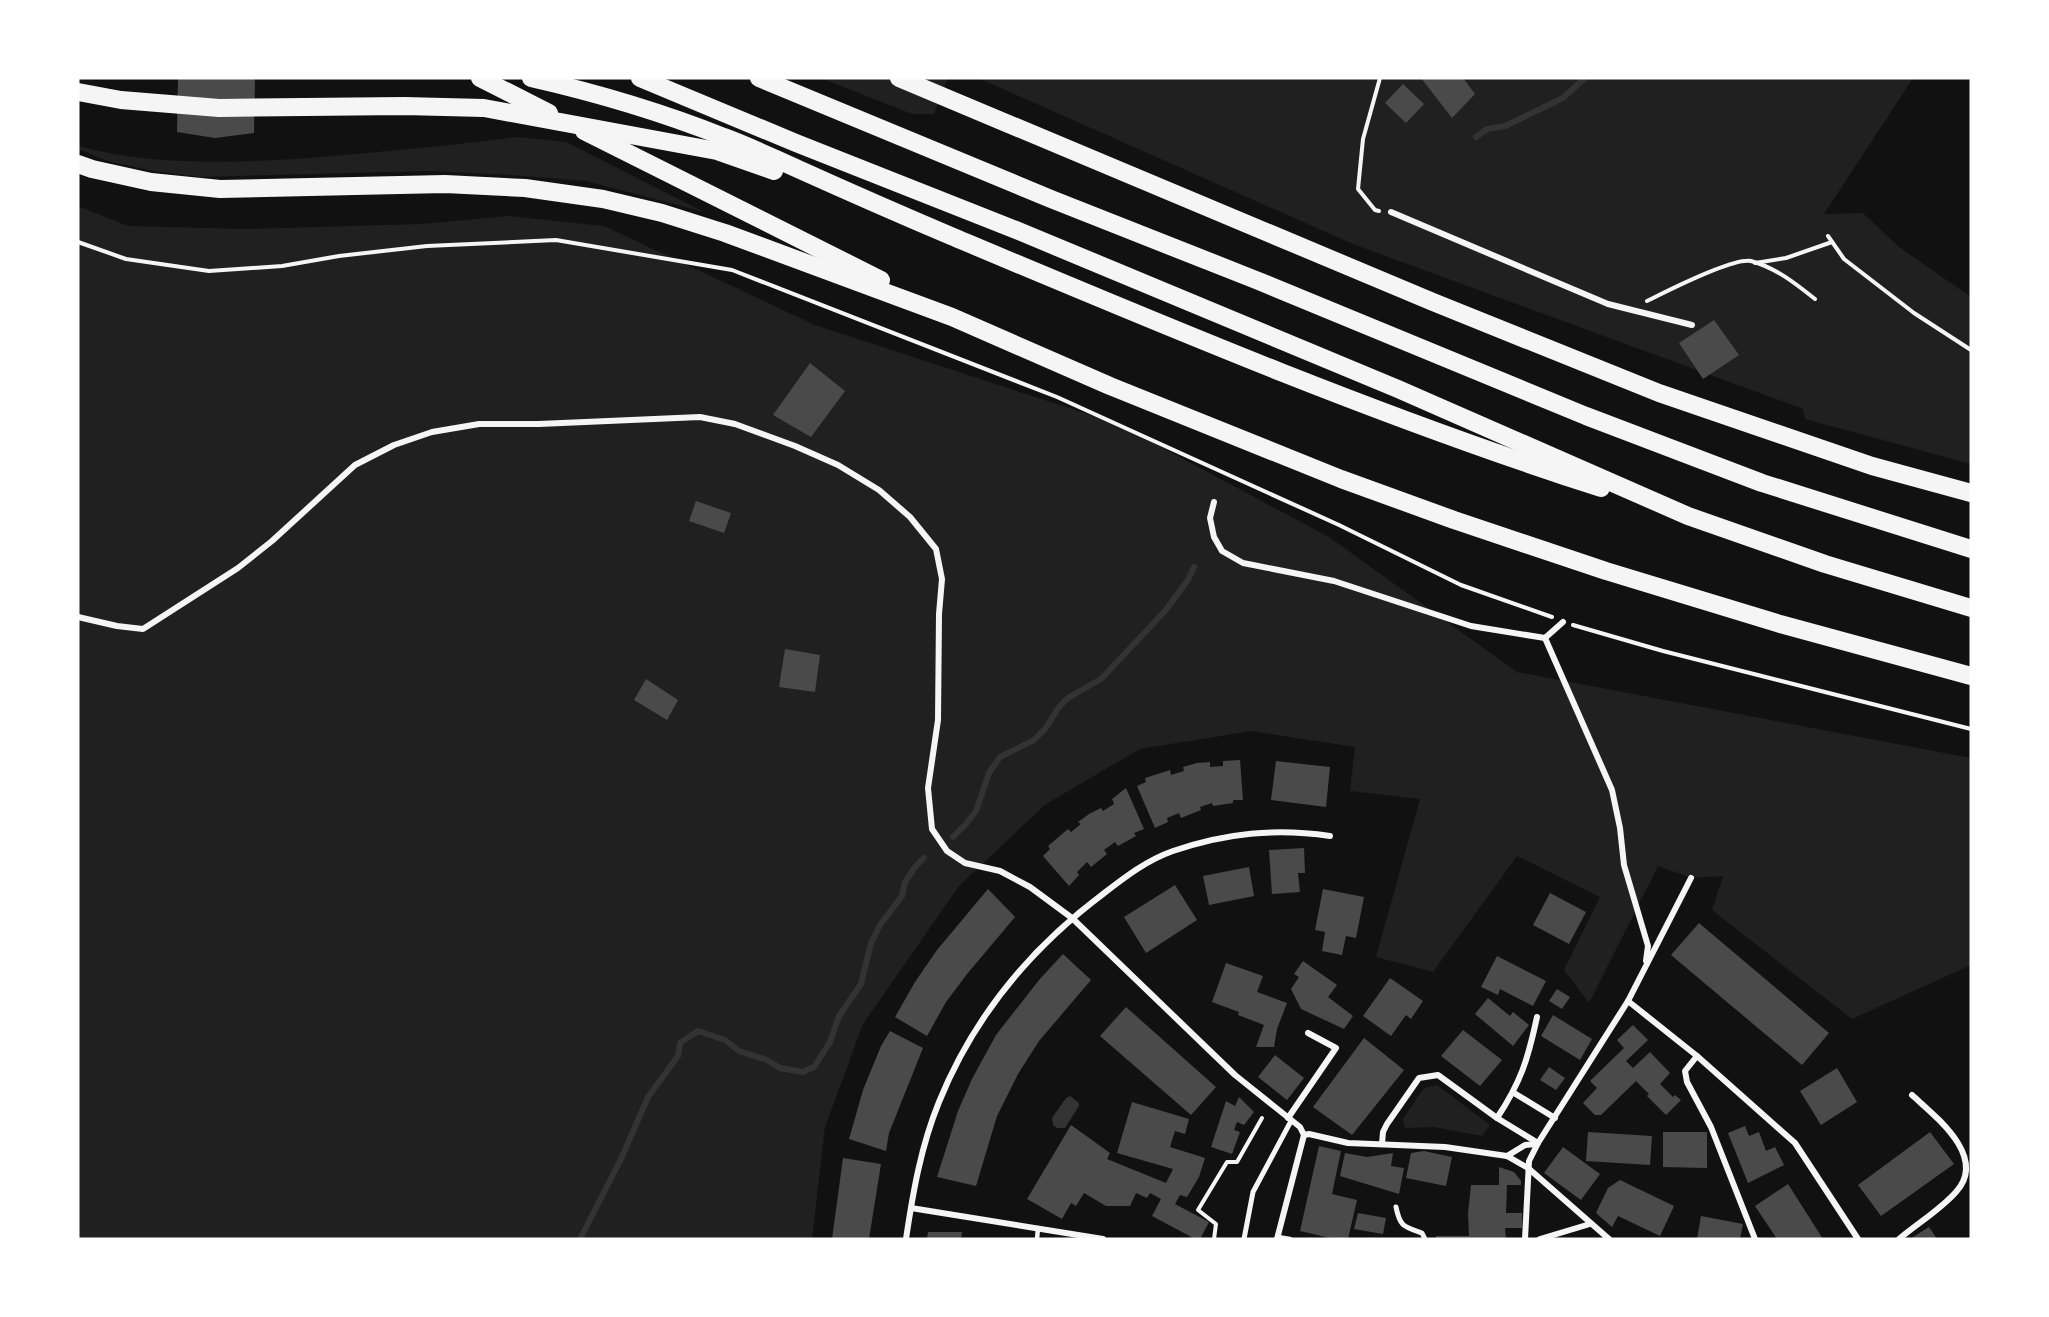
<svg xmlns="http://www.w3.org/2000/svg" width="2049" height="1317" font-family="'DM Sans',sans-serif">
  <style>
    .green { fill: #202020 }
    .water { fill: #333 }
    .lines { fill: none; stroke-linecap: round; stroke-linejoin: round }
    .stream { stroke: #333; stroke-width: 6 }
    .building { fill: #4a4a4a }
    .path { stroke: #f5f5f5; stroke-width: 4 }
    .service { stroke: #f5f5f5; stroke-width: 4.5 }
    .pedestrian { stroke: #f5f5f5; stroke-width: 5 }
    .minor { stroke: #f5f5f5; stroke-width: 6 }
    .motorway { stroke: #f5f5f5; stroke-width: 18 }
  </style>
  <rect width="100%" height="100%" fill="#111"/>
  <!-- green -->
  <g class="green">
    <polygon points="821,78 948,78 934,114 912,114"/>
    <polygon points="978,78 1913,78 1824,214 1863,213 1899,247 1971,297 1971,464 1805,419 1803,409 1353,244"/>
    <path d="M518 137 566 142 704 212 586 181 511 175 430 171 200 177 153 171 107 161 78 149V146C162 169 260 162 346 155 403 150 461 144 518 137Z"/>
    <polygon points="78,206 128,226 248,229 422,224 508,216 604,226 815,325 1118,424 1329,537 1517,672 1971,758 1971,965 1852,1019 1712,910 1723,876 1691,878 1658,866 1589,1003 1564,970 1600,897 1517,856 1433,972 1376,957 1420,799 1350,791 1355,747 1251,731 1140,749 1046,804 959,886 863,1024 825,1127 812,1239 78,1239"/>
    <polygon points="1437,1085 1490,1125 1482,1136 1434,1127 1405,1128 1403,1119 1424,1088"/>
  </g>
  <!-- water -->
  <polygon class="water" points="1070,1096 1079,1103 1079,1106 1065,1128 1057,1128 1053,1125 1052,1118 1066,1098"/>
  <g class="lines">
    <!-- stream -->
    <g class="stream">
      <polyline points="1476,137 1487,129 1505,126 1563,98 1585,78"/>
      <polyline points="953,837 966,824 976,811 989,773 1000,757 1034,740 1045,729 1059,707 1068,698 1101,679 1165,611 1188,580 1194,567"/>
      <polyline points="580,1239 621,1159 648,1097 678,1056 680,1043 698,1031 725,1040 739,1051 767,1060 780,1068 803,1072 814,1067 830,1042 839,1016 861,984 871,943 880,925 902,896 905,882 915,867 924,858"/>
    </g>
  </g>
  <!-- building -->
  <g class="building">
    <polygon points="178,78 255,78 254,133 215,138 177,132"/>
    <polygon points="1421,78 1463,78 1475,94 1452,118"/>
    <polygon points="1403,84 1424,104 1406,123 1385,103"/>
    <polygon points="1714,320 1739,355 1703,379 1679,343"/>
    <polygon points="810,363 845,391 811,437 773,415"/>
    <polygon points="696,501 731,513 724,533 689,521"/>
    <polygon points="785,649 820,655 815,692 779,687"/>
    <polygon points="646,679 678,700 667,720 634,700"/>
    <polygon points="1240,760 1243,800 1233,800 1233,803 1213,806 1212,803 1200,807 1201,810 1181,818 1179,813 1167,818 1168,822 1155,828 1137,786 1146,782 1145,778 1170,770 1171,775 1184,771 1183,767 1197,763 1210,762 1210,767 1223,766 1223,761"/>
    <polygon points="1276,761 1330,767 1326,807 1271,800"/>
    <polygon points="1126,788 1144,829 1134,833 1136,836 1118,846 1115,842 1104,850 1107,854 1091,867 1087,862 1077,872 1079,875 1069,886 1043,856 1050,849 1048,846 1068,829 1071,832 1081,824 1078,822 1089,814 1101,808 1103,811 1114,804 1112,799"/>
    <polygon points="1304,848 1305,873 1298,873 1300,892 1272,894 1269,850"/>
    <polygon points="1249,867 1254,896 1209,905 1203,876"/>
    <polygon points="1175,885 1197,920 1146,953 1124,917"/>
    <polygon points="988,889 1015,917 967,974 946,1002 927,1036 895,1017 915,982 937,950"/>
    <polygon points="1323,889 1364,897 1356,938 1346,936 1342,955 1322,951 1325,932 1315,930"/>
    <polygon points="1550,893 1586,912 1569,944 1533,925"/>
    <polygon points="1699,923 1829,1033 1802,1065 1671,955"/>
    <polygon points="1063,954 1091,980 1039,1041 1018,1074 997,1116 976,1186 937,1177 958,1111 972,1079 996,1035 1039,980"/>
    <polygon points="1497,956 1546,981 1533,1006 1500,989 1498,995 1481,987"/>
    <polygon points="1303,961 1337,985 1328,997 1353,1016 1344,1029 1301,1009 1291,989 1299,977 1294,974"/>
    <polygon points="1226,963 1263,976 1257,992 1287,1003 1277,1029 1274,1047 1256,1047 1264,1025 1238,1015 1239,1012 1212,1002"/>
    <polygon points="1390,978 1423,1001 1411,1019 1406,1015 1391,1036 1363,1016"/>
    <polygon points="1557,989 1570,997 1562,1009 1549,1001"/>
    <polygon points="1488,998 1510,1016 1513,1012 1529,1025 1513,1046 1475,1014"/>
    <polygon points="1126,1007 1216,1087 1191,1115 1100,1036"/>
    <polygon points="1553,1015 1592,1039 1580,1060 1541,1036"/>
    <polygon points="1633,1025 1648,1040 1626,1061 1633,1068 1650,1052 1670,1073 1660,1084 1673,1097 1675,1095 1681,1100 1666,1115 1647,1096 1649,1094 1636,1081 1601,1115 1595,1115 1583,1103 1597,1088 1590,1081 1624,1048 1617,1040"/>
    <polygon points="1463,1030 1502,1060 1480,1086 1441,1056"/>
    <polygon points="890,1031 923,1048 889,1133 886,1151 849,1139 863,1090 881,1046"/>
    <polygon points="1364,1038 1404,1070 1352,1135 1313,1107"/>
    <polygon points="1275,1055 1304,1078 1287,1100 1258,1077"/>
    <polygon points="1549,1067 1565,1078 1556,1090 1540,1080"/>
    <polygon points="1837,1068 1857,1102 1821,1125 1800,1091"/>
    <polygon points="1239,1097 1254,1112 1244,1125 1237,1122 1234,1130 1240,1132 1232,1154 1211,1147 1226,1101 1235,1106"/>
    <polygon points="1132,1102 1189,1119 1185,1134 1175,1131 1170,1147 1205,1158 1199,1177 1187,1197 1180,1195 1175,1204 1209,1222 1200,1239 1195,1239 1152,1216 1161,1199 1150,1193 1147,1198 1136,1193 1130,1206 1106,1206 1084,1193 1076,1206 1071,1203 1062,1219 1027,1199 1071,1125 1110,1153 1107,1159 1166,1183 1173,1169 1117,1153"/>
    <polygon points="1745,1126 1749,1136 1759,1132 1766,1151 1775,1147 1784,1165 1748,1183 1728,1133"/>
    <polygon points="1588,1132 1652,1136 1650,1165 1586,1161"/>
    <polygon points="1663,1132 1707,1132 1707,1168 1663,1167"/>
    <polygon points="1930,1132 1954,1164 1881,1216 1858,1185"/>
    <polygon points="1319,1146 1341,1151 1332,1194 1357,1200 1348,1239 1334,1239 1300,1231"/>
    <polygon points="1563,1147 1600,1174 1581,1200 1544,1173"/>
    <polygon points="1424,1151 1452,1157 1446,1186 1406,1178 1411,1153"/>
    <polygon points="1345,1153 1367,1157 1393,1153 1391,1166 1404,1168 1399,1194 1340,1176"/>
    <polygon points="843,1158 881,1164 869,1239 832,1239"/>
    <polygon points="1499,1167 1514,1172 1521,1181 1521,1185 1507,1185 1506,1213 1522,1213 1522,1228 1505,1228 1506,1239 1436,1239 1436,1236 1469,1236 1468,1213 1471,1185 1499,1185"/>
    <polygon points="1620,1180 1674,1206 1660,1236 1618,1216 1612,1227 1596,1213 1608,1188"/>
    <polygon points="1788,1184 1823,1239 1777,1239 1755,1206"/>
    <polygon points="1358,1213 1386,1218 1383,1234 1354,1229"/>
    <polygon points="1701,1216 1743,1224 1740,1239 1697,1239"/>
    <polygon points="1929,1227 1937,1239 1910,1239"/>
    <polygon points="928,1232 962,1232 961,1239 927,1239"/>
  </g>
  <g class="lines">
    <!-- path -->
    <g class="path">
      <polyline points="1379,211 1375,210 1358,189 1363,139 1380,78"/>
      <polyline points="1828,236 1844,259 1914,313 1971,350"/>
      <polyline points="78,242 126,259 209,271 282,266 339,256 427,246 556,240 732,270 1057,397 1339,525 1461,585 1552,617"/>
      <polyline points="1755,263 1786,258 1832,242"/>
      <path d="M1647 301C1665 292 1733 257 1751 261 1776 268 1795 283 1815 299"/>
      <polyline points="1573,625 1663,651 1971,729"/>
      <polyline points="1214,1239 1216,1224 1198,1210 1227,1162 1237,1162 1262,1118"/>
    </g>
    <!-- service -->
    <g class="service">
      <polyline points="1278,1237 1290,1239"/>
      <polyline points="1037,1239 1038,1228"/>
    </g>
    <!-- pedestrian -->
    <g class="pedestrian">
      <path d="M1396 1207C1400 1227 1404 1227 1422 1233L1425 1239"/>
      <polyline points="1244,1239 1253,1192 1291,1121"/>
    </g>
    <!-- minor -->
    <g class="minor">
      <polyline points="1391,212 1608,304 1692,325"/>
      <polyline points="1214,502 1210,518 1214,537 1222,551 1243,563 1334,581 1471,626 1545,638 1563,622"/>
      <polyline points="78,617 117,626 143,629 238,568 272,541 355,465 394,445 432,432 479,424 539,424 700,417 735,424 795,446 838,465 879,490 910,517 936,549 942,579 939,614 938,720 928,788 932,829 947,851 965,863 1000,871 1030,887 1072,918 1235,1075 1300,1127 1304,1135"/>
      <polyline points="1545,638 1612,790 1620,828 1624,865 1648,946 1646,961"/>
      <polyline points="1628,1001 1697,1056 1795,1143 1858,1239"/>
      <polyline points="1697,1056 1685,1071 1687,1082 1711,1127 1755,1239"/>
      <polyline points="1514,1093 1555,1118"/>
      <polyline points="1288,1118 1336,1048 1308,1033"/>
      <path d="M1497 1118C1521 1082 1528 1059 1537 1017"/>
      <polyline points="1304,1135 1309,1134 1348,1143 1445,1147 1507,1156 1528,1168 1609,1239"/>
      <polyline points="1382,1144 1383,1132 1387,1124 1419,1078 1438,1075 1497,1118 1538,1143"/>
      <polyline points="1507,1156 1525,1145 1537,1144"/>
      <polyline points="911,1208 1103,1239"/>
      <path d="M906 1239C913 1192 921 1146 939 1102 973 1018 1031 948 1103 894 1125 877 1147 860 1173 851 1226 833 1275 828 1330 836"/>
      <polyline points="1277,1239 1304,1135"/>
      <polyline points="1525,1239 1529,1161 1538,1143 1628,1001 1691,878"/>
      <polyline points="1540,1239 1590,1224"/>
      <path d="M1899 1239C1918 1223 1940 1210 1956 1192 1988 1157 1936 1117 1912 1095"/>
    </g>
    <!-- motorway -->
    <g class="motorway">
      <polyline points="480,78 549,113"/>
      <path d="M531 78C597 93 661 112 724 137 749 146 773 158 798 169 849 192 899 214 951 236 1165 326 1380 417 1601 488"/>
      <polyline points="640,78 796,143 1021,232 1398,389 1688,516 1825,564 1971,608"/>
      <polyline points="759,78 1051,199 1256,280 1586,416 1762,483 1971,549"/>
      <polyline points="899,78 1433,302 1659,393 1872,466 1971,493"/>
      <polyline points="78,92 121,100 219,108 404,106 484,108 717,151 774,171"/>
      <polyline points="584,131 881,280"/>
      <polyline points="78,164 92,169 151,182 220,189 445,184 525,188 603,199 662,213 725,233 952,317 1110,386 1341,479 1454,520 1606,571 1780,624 1971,676"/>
    </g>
  </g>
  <!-- border -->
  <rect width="2049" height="1317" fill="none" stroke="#ffffff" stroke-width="159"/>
</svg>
